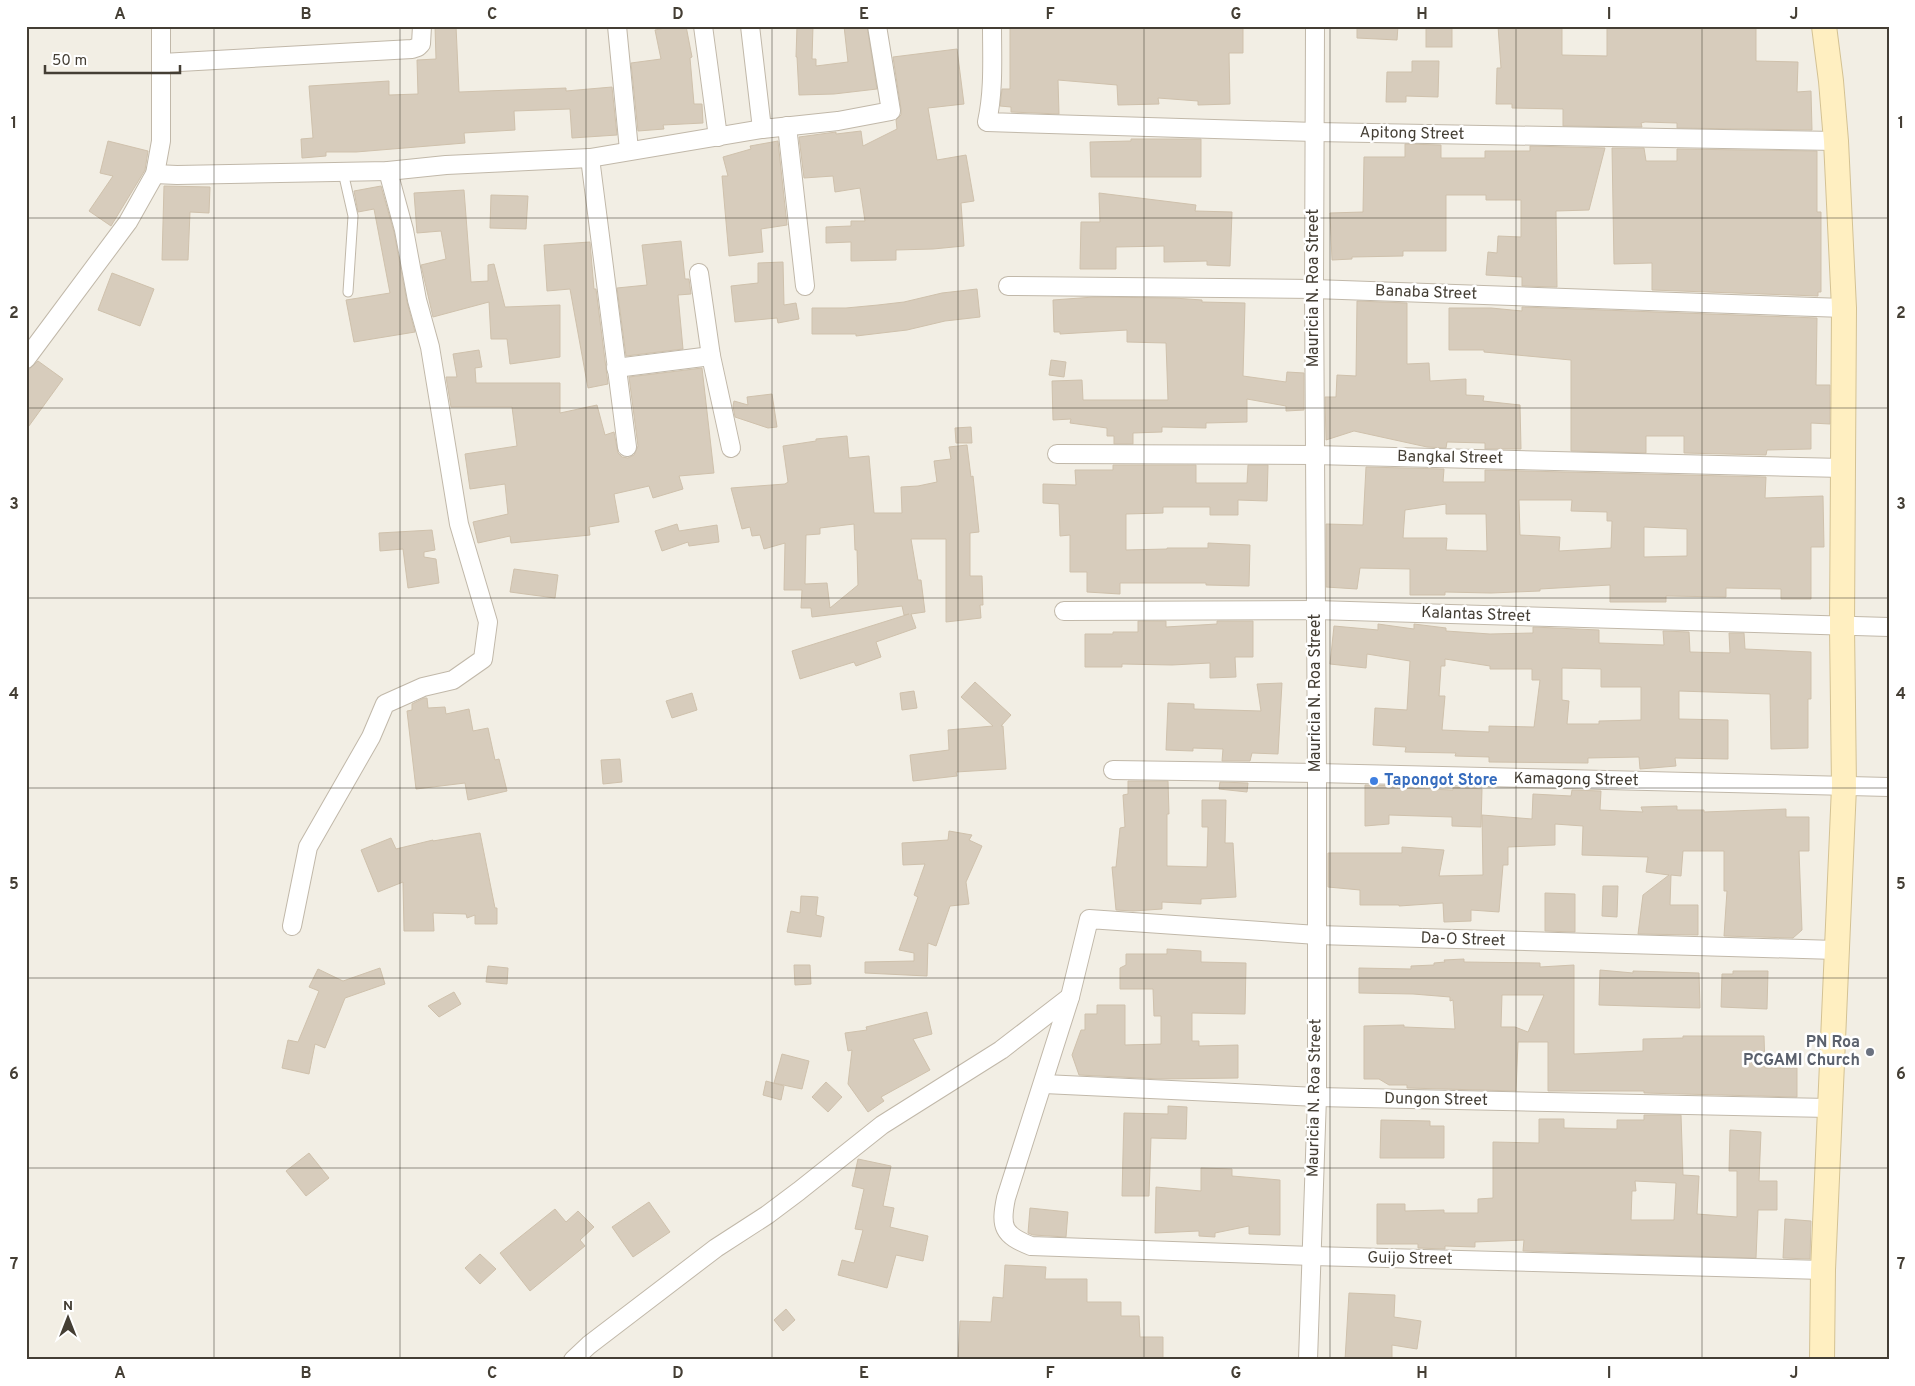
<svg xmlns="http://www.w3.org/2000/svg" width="1915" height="1386" font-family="Overpass,sans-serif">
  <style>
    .building { fill: #d7ccbc; stroke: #cfc1ac; fill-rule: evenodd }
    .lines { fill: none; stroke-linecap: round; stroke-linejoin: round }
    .lane-casing { stroke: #c1b8a9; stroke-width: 11 }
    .street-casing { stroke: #c1b8a9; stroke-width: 20 }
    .secondary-casing { stroke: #d4c293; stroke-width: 26 }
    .lane { stroke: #fff; stroke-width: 9 }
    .street { stroke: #fff; stroke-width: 18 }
    .secondary { stroke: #ffefc1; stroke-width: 24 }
    .grid { fill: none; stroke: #443e34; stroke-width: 1; stroke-opacity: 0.55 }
    .shop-dot { fill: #3f7fe0; stroke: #fff; stroke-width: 2 }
    .worship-dot { fill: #6b7280; stroke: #fff; stroke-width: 2 }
    .labels { text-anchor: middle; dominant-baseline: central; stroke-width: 5; stroke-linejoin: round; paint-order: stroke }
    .street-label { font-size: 16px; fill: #443e34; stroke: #fff }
    .shop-label { font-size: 16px; font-weight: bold; fill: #366cbe; stroke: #fff; text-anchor: start }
    .worship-label { font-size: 16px; font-weight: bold; fill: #5b616d; stroke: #fff; text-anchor: end }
    .neatline { fill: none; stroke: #443e34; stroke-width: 2 }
    .grid-label { font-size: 16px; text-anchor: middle; font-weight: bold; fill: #443e34 }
  </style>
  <rect width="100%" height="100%" fill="#f2eee4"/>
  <!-- building -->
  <g class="building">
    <polygon points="435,26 456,26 459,92 566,88 566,91 612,87 617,135 572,138 570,109 514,111 515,130 464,133 465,143 356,152 326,152 326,156 302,158 301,139 313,138 309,86 389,81 389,95 418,94 417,60 436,59"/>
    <polygon points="664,26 686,26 692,57 690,58 694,104 702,104 703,123 663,125 664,129 638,131 631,63 661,59 655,30 665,28"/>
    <polygon points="797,26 813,26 812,59 816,59 816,66 848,62 844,26 867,26 877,89 834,94 799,95 797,57 796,57"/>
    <polygon points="1243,26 1243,53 1229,53 1230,104 1198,105 1198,101 1158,98 1159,104 1118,105 1117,85 1058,80 1059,114 1011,112 1011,107 1000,106 1002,89 1010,89 1010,27"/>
    <polygon points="1357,26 1398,26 1397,40 1357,38"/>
    <rect x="1426" y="26" width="26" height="21"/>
    <polygon points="1498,26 1562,26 1562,55 1607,56 1607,26 1756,26 1756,61 1798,62 1797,92 1811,91 1812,130 1677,128 1677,123 1645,122 1641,123 1642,127 1563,126 1563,109 1512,108 1512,104 1496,104 1497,68 1501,68"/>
    <polygon points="957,49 964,104 928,108 937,160 966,155 974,201 961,203 964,246 933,249 896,250 896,260 851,261 851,242 826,243 826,227 851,226 851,221 865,221 860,188 835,192 833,176 804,178 799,137 836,132 836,134 861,131 863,146 897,129 896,120 901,115 901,109 893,57"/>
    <polygon points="1412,61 1439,61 1438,97 1406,96 1406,102 1386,102 1387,72 1412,72"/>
    <polygon points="1131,139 1201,139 1201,177 1091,177 1090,142 1131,141"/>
    <polygon points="108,141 148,151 145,170 111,226 89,211 113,176 100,173"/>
    <polygon points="778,141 787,225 761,229 763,252 729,256 722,176 728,176 723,157 751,149 750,146"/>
    <polygon points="1405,144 1441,145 1441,158 1485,158 1485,151 1530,151 1530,146 1605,148 1589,210 1556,211 1557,287 1522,286 1522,277 1486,275 1488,252 1497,253 1498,236 1521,237 1521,200 1486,200 1486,195 1446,195 1446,251 1403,251 1403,256 1352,257 1352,259 1332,260 1330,213 1363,212 1364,157 1405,157"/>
    <polygon points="1612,148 1644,148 1646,161 1677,161 1677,149 1817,151 1817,212 1821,212 1821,292 1818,292 1818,296 1652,290 1652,263 1614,264"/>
    <polygon points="164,186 210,187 209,213 190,212 188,260 162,260"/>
    <polygon points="381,186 394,232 407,302 415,332 354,342 346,300 390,293 374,209 358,212 354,191"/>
    <polygon points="464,190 471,282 488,281 488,265 494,264 505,307 560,305 560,357 510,364 507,339 491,339 489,302 433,317 421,265 446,259 441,231 417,233 414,193"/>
    <polygon points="1099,193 1196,205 1195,211 1232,212 1230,266 1207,265 1207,261 1164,262 1164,246 1116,247 1116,269 1080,269 1081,222 1100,222"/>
    <polygon points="491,195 528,196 526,229 490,228"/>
    <polygon points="681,241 685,279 689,279 691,294 678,295 683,349 626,356 617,288 647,285 642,245"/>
    <polygon points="590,242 594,289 596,289 608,384 588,388 570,289 547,291 544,245"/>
    <polygon points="783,262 784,305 796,303 799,319 778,323 777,318 735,322 731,286 758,283 758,263"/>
    <polygon points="112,273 154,289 140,326 98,310"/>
    <polygon points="977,289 980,317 945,321 907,330 856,336 856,334 812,334 812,308 846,308 878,305 904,302 942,293"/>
    <polygon points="1094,297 1174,298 1202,300 1202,302 1245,303 1243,376 1286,382 1287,372 1304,373 1304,410 1286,411 1286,406 1247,399 1247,422 1206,423 1206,428 1162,427 1162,432 1133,433 1133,444 1114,444 1114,436 1107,436 1107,428 1070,423 1071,419 1053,420 1052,381 1082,380 1083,400 1168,400 1166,343 1127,342 1127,330 1060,334 1060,332 1054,332 1053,300"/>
    <polygon points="1357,301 1407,303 1407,364 1429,363 1430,381 1466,379 1466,395 1484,396 1483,401 1520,405 1521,449 1485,449 1485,443 1447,442 1446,448 1427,447 1354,431 1326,440 1325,397 1336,397 1337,375 1356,376"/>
    <polygon points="1522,307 1817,318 1816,385 1830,385 1830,424 1811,423 1811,449 1767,450 1766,455 1684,453 1684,436 1646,436 1646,453 1571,451 1571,360 1484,352 1484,350 1449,350 1449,308 1491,308 1522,311"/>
    <polygon points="479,350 482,367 475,368 476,383 560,383 560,413 597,405 605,435 614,432 618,453 622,457 628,458 634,455 638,446 629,377 702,368 714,473 679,476 683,489 653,498 649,486 614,494 619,522 589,527 590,535 511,543 510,536 478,543 473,522 508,514 505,484 470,489 465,454 517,446 512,407 451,407 446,377 457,377 453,354"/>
    <polygon points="1051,360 1066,362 1064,377 1049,375"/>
    <polygon points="38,361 63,379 26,430 26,372"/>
    <polygon points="772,394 777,427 768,428 735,417 733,406 734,401 748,405 747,397"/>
    <polygon points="971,427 972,443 956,443 955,428"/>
    <path d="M847 436 849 458 869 456 874 513H902L901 487 918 486 937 482 934 461 951 459 949 447 967 445 971 477 973 476 979 532 970 533V576H982L983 605H980L981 618 946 622V539H911L918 580H921L925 612 911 614 916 628 876 642 881 657 856 666 854 662 800 679 792 651 909 614 904 615 902 606 812 617 811 608H801L802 590H784L785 543 764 549 760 535 752 536 750 527 742 529 731 488 785 484 788 482 783 446 816 441V439ZM854 524 855 550H857L858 585 830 608 827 583 805 584 806 535 820 534V528Z"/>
    <polygon points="1113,465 1196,465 1196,483 1247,483 1248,465 1268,465 1267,501 1238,500 1238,515 1210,515 1210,507 1163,507 1163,513 1126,514 1126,550 1167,549 1167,548 1208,548 1208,543 1250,545 1249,586 1206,585 1206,583 1120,583 1120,594 1087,592 1087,572 1070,572 1070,535 1060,536 1059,504 1043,503 1043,484 1076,485 1075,470 1113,470"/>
    <path d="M1366 467 1444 469 1443 482H1485V470L1766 477 1765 498 1823 496 1824 547H1811V599H1781V589L1726 588V597L1666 596V602H1610V585L1540 589V591L1491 593 1445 592V595H1410V569L1360 568 1357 589 1326 587V524L1363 525ZM1519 500H1572L1571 511 1607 512V521H1612L1611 548 1559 551 1560 537 1520 535ZM1446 504V514H1486L1487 551 1446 550 1447 538H1403L1405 510ZM1644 527 1687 529V556L1644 557Z"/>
    <polygon points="677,524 679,531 717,525 719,542 689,546 688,542 662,551 655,531"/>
    <polygon points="432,530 435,550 424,552 424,557 436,559 439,583 408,588 403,549 380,551 379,533"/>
    <polygon points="514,569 558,575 555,598 510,592"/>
    <polygon points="1138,621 1166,621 1166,627 1217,624 1217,621 1253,621 1253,657 1235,657 1236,677 1210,678 1210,663 1172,665 1122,664 1122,667 1085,667 1085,634 1113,634 1113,632 1138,632"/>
    <path d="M1378 624 1414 629V624L1446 628V631L1490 634 1533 633V627L1599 630V643L1664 645 1663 631 1689 632 1690 652 1730 653 1729 633H1744L1745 649 1811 652V699H1808V748L1771 749 1770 694 1679 691V719L1728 720V759L1675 758 1676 766 1640 769 1639 757 1588 758V763L1489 762V757L1455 756 1456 753 1405 752 1406 747 1373 745 1375 708 1407 710 1410 661 1367 654 1366 668 1330 664 1334 626 1378 630ZM1445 659 1490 666V669H1532V680H1540L1534 727 1489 726V732L1442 730 1445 696H1439L1441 666H1445ZM1562 668 1601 669V687H1641V720L1599 721V724H1567L1569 701 1562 700Z"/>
    <polygon points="975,682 1011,715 1001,726 1003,726 1006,769 956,772 957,776 913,781 910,755 949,750 948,730 993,726 961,697"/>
    <polygon points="1282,683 1278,754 1252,753 1250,761 1222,761 1223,749 1193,748 1193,751 1166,750 1168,703 1194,704 1194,709 1261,711 1257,684"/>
    <polygon points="914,691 917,708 902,710 900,693"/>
    <polygon points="692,693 697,710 672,718 666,701"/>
    <polygon points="424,698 427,698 428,708 445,707 446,714 469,709 473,731 488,728 495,760 499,759 507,791 468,800 465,783 416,789 407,711 412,710 412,704"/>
    <polygon points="620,759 622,782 603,784 601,760"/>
    <polygon points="1128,781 1168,781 1169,814 1167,814 1167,866 1207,867 1208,827 1202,827 1202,800 1226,800 1225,843 1233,843 1236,897 1201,899 1201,904 1162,902 1162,909 1133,911 1116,910 1112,867 1116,867 1120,828 1125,827 1123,795 1128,794"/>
    <polygon points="1220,782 1248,783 1247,792 1219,789"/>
    <polygon points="1365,785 1405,786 1404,788 1453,790 1453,787 1482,789 1481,827 1452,826 1452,817 1389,815 1389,824 1365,826"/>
    <polygon points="1572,790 1601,791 1600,810 1643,812 1641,807 1677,806 1677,810 1704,810 1704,812 1786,809 1786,817 1809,817 1809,851 1799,851 1802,930 1793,938 1724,936 1727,891 1724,891 1724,851 1683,851 1681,876 1671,875 1670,905 1698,905 1698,935 1638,934 1643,895 1669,875 1646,872 1648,857 1582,855 1583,826 1555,824 1555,845 1508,847 1508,865 1503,865 1499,912 1471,910 1471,921 1444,922 1443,903 1399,906 1399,905 1360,905 1360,890 1328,887 1328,853 1402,853 1402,847 1444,850 1439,876 1483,875 1482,815 1532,819 1533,794 1571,796"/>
    <polygon points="949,831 972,835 969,840 982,846 966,882 969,904 950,906 936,946 928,943 927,976 865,973 865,962 914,961 914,953 899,950 918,897 914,895 925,864 903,865 902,843 948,840"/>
    <polygon points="480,833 495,908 497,908 497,924 475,924 475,915 467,918 466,914 433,913 434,931 404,931 403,882 378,892 361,850 391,838 396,849 433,840 433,841"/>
    <polygon points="1603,886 1618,886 1617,917 1602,916"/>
    <polygon points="1545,893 1575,894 1575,932 1545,931"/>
    <polygon points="801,896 818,897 816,915 824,917 821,937 787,932 791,911 800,913"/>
    <polygon points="1167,949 1201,951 1201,962 1246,963 1245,1014 1192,1013 1192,1041 1199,1041 1199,1046 1238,1045 1238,1078 1161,1079 1079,1075 1072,1055 1081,1030 1085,1030 1085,1014 1097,1014 1097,1005 1125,1005 1125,1045 1161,1044 1161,1016 1154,1016 1153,989 1120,989 1120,968 1126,965 1126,954 1167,954"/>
    <path d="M1464 959V962L1540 963V967L1574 965V1054L1643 1051V1039L1683 1038V1036H1764L1765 1068H1797V1097L1644 1093V1091H1548V1042H1518L1516 1091 1407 1088V1085H1389L1379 1079H1364V1026L1404 1025V1027L1455 1029 1453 1000 1450 1001V997L1413 994 1359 993V968L1411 969V966L1434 965V963L1445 962 1444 960ZM1502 995H1544L1528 1032 1515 1027H1501Z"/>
    <polygon points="794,965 810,965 811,984 795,985"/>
    <polygon points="488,966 508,968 507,984 486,982"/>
    <polygon points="380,968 385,984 345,998 325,1048 315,1044 309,1074 282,1068 288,1040 298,1042 319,991 309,987 318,969 343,981"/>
    <polygon points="1600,970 1633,973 1633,971 1699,973 1700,1008 1599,1005"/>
    <polygon points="1733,971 1768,971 1767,1009 1721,1007 1722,974 1733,974"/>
    <polygon points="454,992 461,1004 439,1017 428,1006"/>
    <polygon points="927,1012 932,1034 913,1039 930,1070 881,1097 884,1101 868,1112 848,1084 852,1050 848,1051 845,1033 867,1030 866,1027"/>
    <polygon points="782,1054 809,1061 802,1089 774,1083"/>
    <polygon points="766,1081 784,1086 781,1100 763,1095"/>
    <polygon points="826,1082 842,1097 828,1112 812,1097"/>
    <polygon points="1168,1106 1187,1107 1186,1139 1151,1138 1149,1196 1122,1196 1124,1113 1168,1114"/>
    <path d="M1644 1115H1681L1683 1175 1699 1176 1697 1214 1737 1217V1171H1729L1730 1130 1761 1132 1759 1181H1777V1210H1758L1756 1258 1523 1251 1524 1240 1475 1242V1247L1445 1246V1249L1418 1248V1244H1377V1204H1405V1211L1444 1210V1213H1478V1199L1493 1198V1142L1539 1143V1119H1564V1128L1617 1129V1120H1644ZM1635 1181 1676 1183 1674 1220H1631L1632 1191H1636Z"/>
    <polygon points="1381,1120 1430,1121 1430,1126 1444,1126 1444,1158 1380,1158"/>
    <polygon points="309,1153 329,1178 306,1196 286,1171"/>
    <polygon points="858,1159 891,1166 883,1206 894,1208 890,1227 928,1236 923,1261 896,1255 887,1288 838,1275 842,1260 854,1263 863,1230 855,1229 864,1189 852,1186"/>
    <polygon points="1201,1168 1232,1169 1232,1176 1280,1180 1280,1235 1249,1234 1249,1226 1215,1233 1215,1237 1199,1236 1199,1231 1155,1233 1156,1187 1201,1191"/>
    <polygon points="649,1202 670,1232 633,1257 612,1227"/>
    <polygon points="1030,1208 1068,1212 1066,1237 1033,1235 1028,1233"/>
    <polygon points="555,1209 566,1222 578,1211 594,1227 580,1240 585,1246 530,1291 500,1253"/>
    <polygon points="1785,1219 1811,1221 1810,1259 1783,1258"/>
    <polygon points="480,1254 496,1269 480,1284 465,1268"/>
    <polygon points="1005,1265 1046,1267 1045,1279 1087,1279 1087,1302 1121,1302 1121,1316 1139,1316 1140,1337 1163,1337 1163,1360 958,1360 960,1321 991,1322 993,1297 1003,1298"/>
    <polygon points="1349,1293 1395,1295 1394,1317 1421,1321 1417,1349 1392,1345 1392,1360 1345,1360"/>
    <polygon points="786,1309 795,1320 783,1331 774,1320"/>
  </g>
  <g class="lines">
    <!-- lane casing -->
    <g class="lane-casing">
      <polyline id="lane" points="343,172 353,216 348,292"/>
    </g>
    <!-- street casing -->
    <g class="street-casing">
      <g id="street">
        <polyline points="617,26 629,150"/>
        <polyline points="703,26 718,137"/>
        <polyline points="750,26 762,129"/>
        <path d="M992 26C992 58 994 90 987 122L1315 132 1836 141"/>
        <polyline points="162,63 412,49 418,47 421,44 422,26"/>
        <polyline points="787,126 805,286"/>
        <polyline points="590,158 627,447"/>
        <polyline points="155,174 177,175 388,171 446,165 590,158 762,129 838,121 891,111 877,26"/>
        <polyline points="699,273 711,356 731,448"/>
        <polyline points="1008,286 1314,289 1844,308"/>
        <polyline points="26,359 128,222 155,174 161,141 161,26"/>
        <polyline points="616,368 711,356"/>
        <polyline points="1057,454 1314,455 1843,468"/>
        <polyline points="1064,611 1316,610 1889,627"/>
        <polyline points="1113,770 1317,773 1889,787"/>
        <polyline points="292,926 308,847 371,737 385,704 423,687 453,680 483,659 488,622 459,524 430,347 417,300 404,230 388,171"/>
        <polyline points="1044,1084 1317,1097 1830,1108"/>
        <path d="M1823 1270 1312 1256 1031 1246C1003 1235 1000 1227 1006 1198L1070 997 1089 919 1317 935 1836 950"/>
        <polyline points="573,1360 589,1345 716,1248 767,1215 799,1191 882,1125 1001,1050 1070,997"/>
        <polyline points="1308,1360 1317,1097 1317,773 1314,289 1315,26"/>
      </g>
    </g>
    <!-- secondary casing -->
    <g class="secondary-casing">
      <polyline id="secondary" points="1822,1360 1823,1270 1844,787 1842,626 1844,308 1836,141 1831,81 1824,26"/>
    </g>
    <!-- lane -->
    <use href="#lane" class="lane"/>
    <!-- street -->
    <use href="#street" class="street"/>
    <!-- secondary -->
    <use href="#secondary" class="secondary"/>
  </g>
  <!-- grid -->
  <path class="grid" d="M214 26V1360M400 26V1360M586 26V1360M772 26V1360M958 26V1360M1144 26V1360M1330 26V1360M1516 26V1360M1702 26V1360M26 218H1889M26 408H1889M26 598H1889M26 788H1889M26 978H1889M26 1168H1889"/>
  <!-- markers -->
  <circle class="shop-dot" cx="1374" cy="781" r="5"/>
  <circle class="worship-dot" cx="1870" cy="1052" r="5"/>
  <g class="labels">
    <!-- street labels -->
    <g class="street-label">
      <text transform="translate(1412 134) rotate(1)">Apitong Street</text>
      <text transform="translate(1314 288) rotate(-90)">Mauricia N. Roa Street</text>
      <text transform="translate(1426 293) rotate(2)">Banaba Street</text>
      <text transform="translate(1450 458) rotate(1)">Bangkal Street</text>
      <text transform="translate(1476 615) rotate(2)">Kalantas Street</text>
      <text transform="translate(1316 693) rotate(-90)">Mauricia N. Roa Street</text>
      <text transform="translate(1576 780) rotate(1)">Kamagong Street</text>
      <text transform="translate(1463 940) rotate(2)">Da-O Street</text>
      <text transform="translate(1315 1098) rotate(-89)">Mauricia N. Roa Street</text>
      <text transform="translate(1436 1100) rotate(1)">Dungon Street</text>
      <text transform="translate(1410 1259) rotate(1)">Guijo Street</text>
    </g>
    <!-- shop labels -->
    <g class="shop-label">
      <text x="1384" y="781">Tapongot Store</text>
    </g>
    <!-- worship labels -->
    <g class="worship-label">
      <text x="1860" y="1043">PN Roa<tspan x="1860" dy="18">PCGAMI Church</tspan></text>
    </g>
  </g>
  <!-- border -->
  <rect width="1915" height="1386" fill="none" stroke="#ffffff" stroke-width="55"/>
  <!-- north arrow -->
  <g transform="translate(68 1318)" stroke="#ffffff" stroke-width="4" paint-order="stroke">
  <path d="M0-4L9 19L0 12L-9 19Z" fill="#443e34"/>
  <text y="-8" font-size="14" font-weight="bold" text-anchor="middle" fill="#443e34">N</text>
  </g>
  <!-- scale -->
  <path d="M45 65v8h135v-8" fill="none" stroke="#443e34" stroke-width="2.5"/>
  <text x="52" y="65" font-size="15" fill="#443e34" stroke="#ffffff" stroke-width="4" paint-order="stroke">50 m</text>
  <rect x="28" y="28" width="1860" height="1330" class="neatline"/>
  <g class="grid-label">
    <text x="120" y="19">A</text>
    <text x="306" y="19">B</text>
    <text x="492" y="19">C</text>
    <text x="678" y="19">D</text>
    <text x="864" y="19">E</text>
    <text x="1050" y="19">F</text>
    <text x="1236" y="19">G</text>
    <text x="1422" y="19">H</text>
    <text x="1609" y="19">I</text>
    <text x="1794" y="19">J</text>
    <text x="14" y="128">1</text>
    <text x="1901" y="128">1</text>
    <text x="14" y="318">2</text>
    <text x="1901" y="318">2</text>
    <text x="14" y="509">3</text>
    <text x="1901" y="509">3</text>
    <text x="14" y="699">4</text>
    <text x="1901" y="699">4</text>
    <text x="14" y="889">5</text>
    <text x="1901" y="889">5</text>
    <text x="14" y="1079">6</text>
    <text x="1901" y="1079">6</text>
    <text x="14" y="1269">7</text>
    <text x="1901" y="1269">7</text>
    <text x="120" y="1378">A</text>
    <text x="306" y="1378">B</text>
    <text x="492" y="1378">C</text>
    <text x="678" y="1378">D</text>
    <text x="864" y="1378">E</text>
    <text x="1050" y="1378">F</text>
    <text x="1236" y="1378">G</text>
    <text x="1422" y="1378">H</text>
    <text x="1609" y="1378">I</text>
    <text x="1794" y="1378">J</text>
  </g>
</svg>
